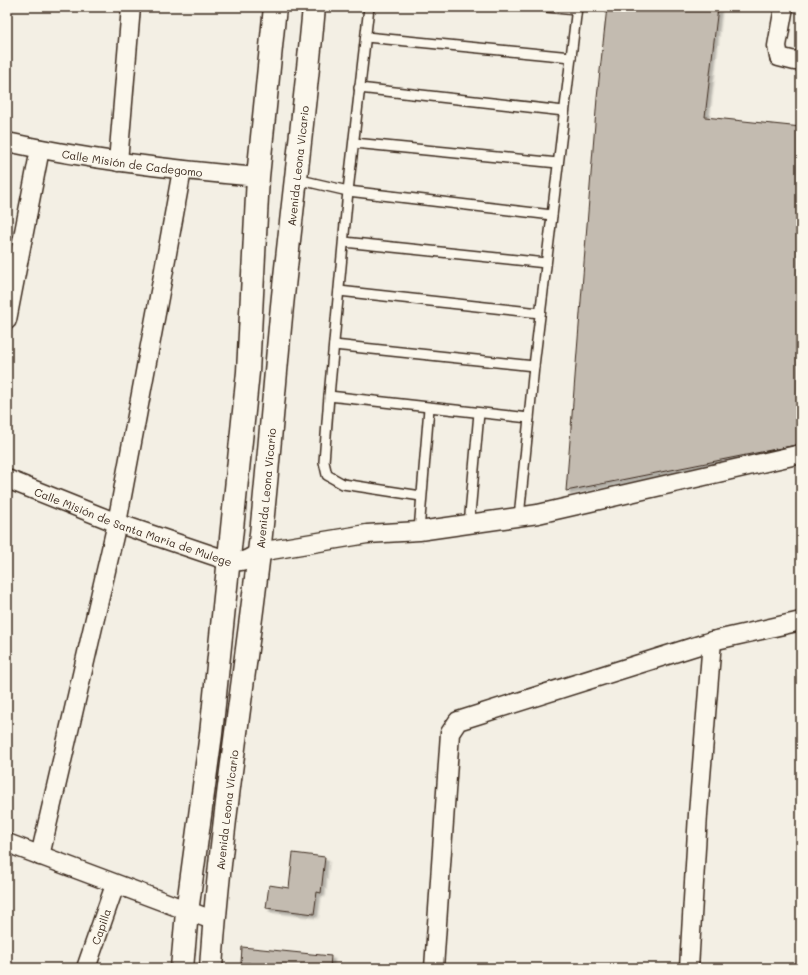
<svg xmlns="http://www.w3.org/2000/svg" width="808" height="975" font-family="Mali,sans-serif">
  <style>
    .building { fill: #c3bbb0; stroke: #3b2a1e; filter: url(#shadow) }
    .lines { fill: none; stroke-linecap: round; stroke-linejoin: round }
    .lane-casing { stroke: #3b2a1e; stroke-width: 12 }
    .street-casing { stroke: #3b2a1e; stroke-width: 21 }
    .secondary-casing { stroke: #3b2a1e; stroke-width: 25 }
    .lane { stroke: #fbf7ec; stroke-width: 9 }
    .street { stroke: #fbf7ec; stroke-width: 18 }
    .secondary { stroke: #fbf7ec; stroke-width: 22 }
    .labels { text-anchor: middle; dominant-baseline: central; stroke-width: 3.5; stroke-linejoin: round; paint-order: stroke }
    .street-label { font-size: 11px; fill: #3b2a1e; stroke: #fbf7ec }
  </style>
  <defs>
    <filter id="shadow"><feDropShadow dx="3.5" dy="3.5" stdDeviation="1" flood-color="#0004"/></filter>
  </defs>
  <rect width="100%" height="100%" fill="#f3efe4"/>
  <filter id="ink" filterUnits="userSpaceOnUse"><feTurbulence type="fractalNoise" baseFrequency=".025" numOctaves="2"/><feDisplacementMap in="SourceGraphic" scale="8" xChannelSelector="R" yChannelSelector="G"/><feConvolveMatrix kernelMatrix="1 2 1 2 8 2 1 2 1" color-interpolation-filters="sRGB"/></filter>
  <g filter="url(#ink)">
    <!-- building -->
    <g class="building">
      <polygon points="607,7 718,7 705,117 801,127 801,444 566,491 597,98"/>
      <polygon points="293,853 325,857 321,893 317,892 314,914 266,908 269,885 289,888"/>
      <polygon points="242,947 331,956 330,968 250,968 250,963 241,963"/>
    </g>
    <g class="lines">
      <!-- lane casing -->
      <g class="lane-casing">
        <g id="lane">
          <polyline points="369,7 348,191 329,396 529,418 534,366 577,7"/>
          <polyline points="546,7 576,10"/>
          <polyline points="366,37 571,57"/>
          <polyline points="359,88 564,111"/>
          <polyline points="354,143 558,163"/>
          <polyline points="296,179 348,191 552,215"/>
          <polyline points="344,242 546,263"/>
          <polyline points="339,291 540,313"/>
          <polyline points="334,345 534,366"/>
          <polyline points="329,396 324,462 327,475 343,484 421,496"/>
          <polyline points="519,517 529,418"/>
          <polyline points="469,525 479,413"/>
          <polyline points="419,531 429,408"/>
        </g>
      </g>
      <!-- street casing -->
      <g class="street-casing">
        <g id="street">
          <polyline points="784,7 777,46 779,57 795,61 801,59"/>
          <path id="s1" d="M7 142C90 160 174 170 258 177"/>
          <polyline points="118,162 131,7"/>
          <polyline points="7,320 40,149"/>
          <path id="s2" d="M7 479 117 523 229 561C241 563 249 560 259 552L367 534 419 531 538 514 801 454"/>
          <polyline points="7,843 215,921"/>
          <polyline points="40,856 117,523 162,281 182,170"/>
          <path id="s3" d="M86 968 115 885"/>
          <polyline points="434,968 450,733 458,721 712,641 801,621"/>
          <polyline points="689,968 698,814 712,641"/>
        </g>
      </g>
      <!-- secondary casing -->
      <g class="secondary-casing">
        <g id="secondary">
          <polyline points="182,968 187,912 211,734 248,372 258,177 275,7"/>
          <path id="s4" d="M211 968C220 829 243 691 259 553 268 471 274 389 282 306 292 207 305 107 314 7"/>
        </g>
      </g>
      <!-- lane -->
      <use href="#lane" class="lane"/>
      <!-- street -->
      <use href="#street" class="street"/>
      <!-- secondary -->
      <use href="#secondary" class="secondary"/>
    </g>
  </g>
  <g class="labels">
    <!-- street labels -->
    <g class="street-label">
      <text stroke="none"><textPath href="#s1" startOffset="127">Calle Misión de Cadegomo</textPath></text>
      <text stroke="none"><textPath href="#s4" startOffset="807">Avenida Leona Vicario</textPath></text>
      <text stroke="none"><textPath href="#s4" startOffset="483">Avenida Leona Vicario</textPath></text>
      <text stroke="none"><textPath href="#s2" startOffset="135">Calle Misión de Santa Maria de Mulege</textPath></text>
      <text stroke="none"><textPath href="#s4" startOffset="159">Avenida Leona Vicario</textPath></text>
      <text stroke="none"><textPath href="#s3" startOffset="44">Capilla</textPath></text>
    </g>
  </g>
  <!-- margin -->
  <rect width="808" height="975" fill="none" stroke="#fbf7ec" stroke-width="24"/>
  <rect x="12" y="12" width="784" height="951" fill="none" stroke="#3b2a1e" stroke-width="1.5" filter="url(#ink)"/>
</svg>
